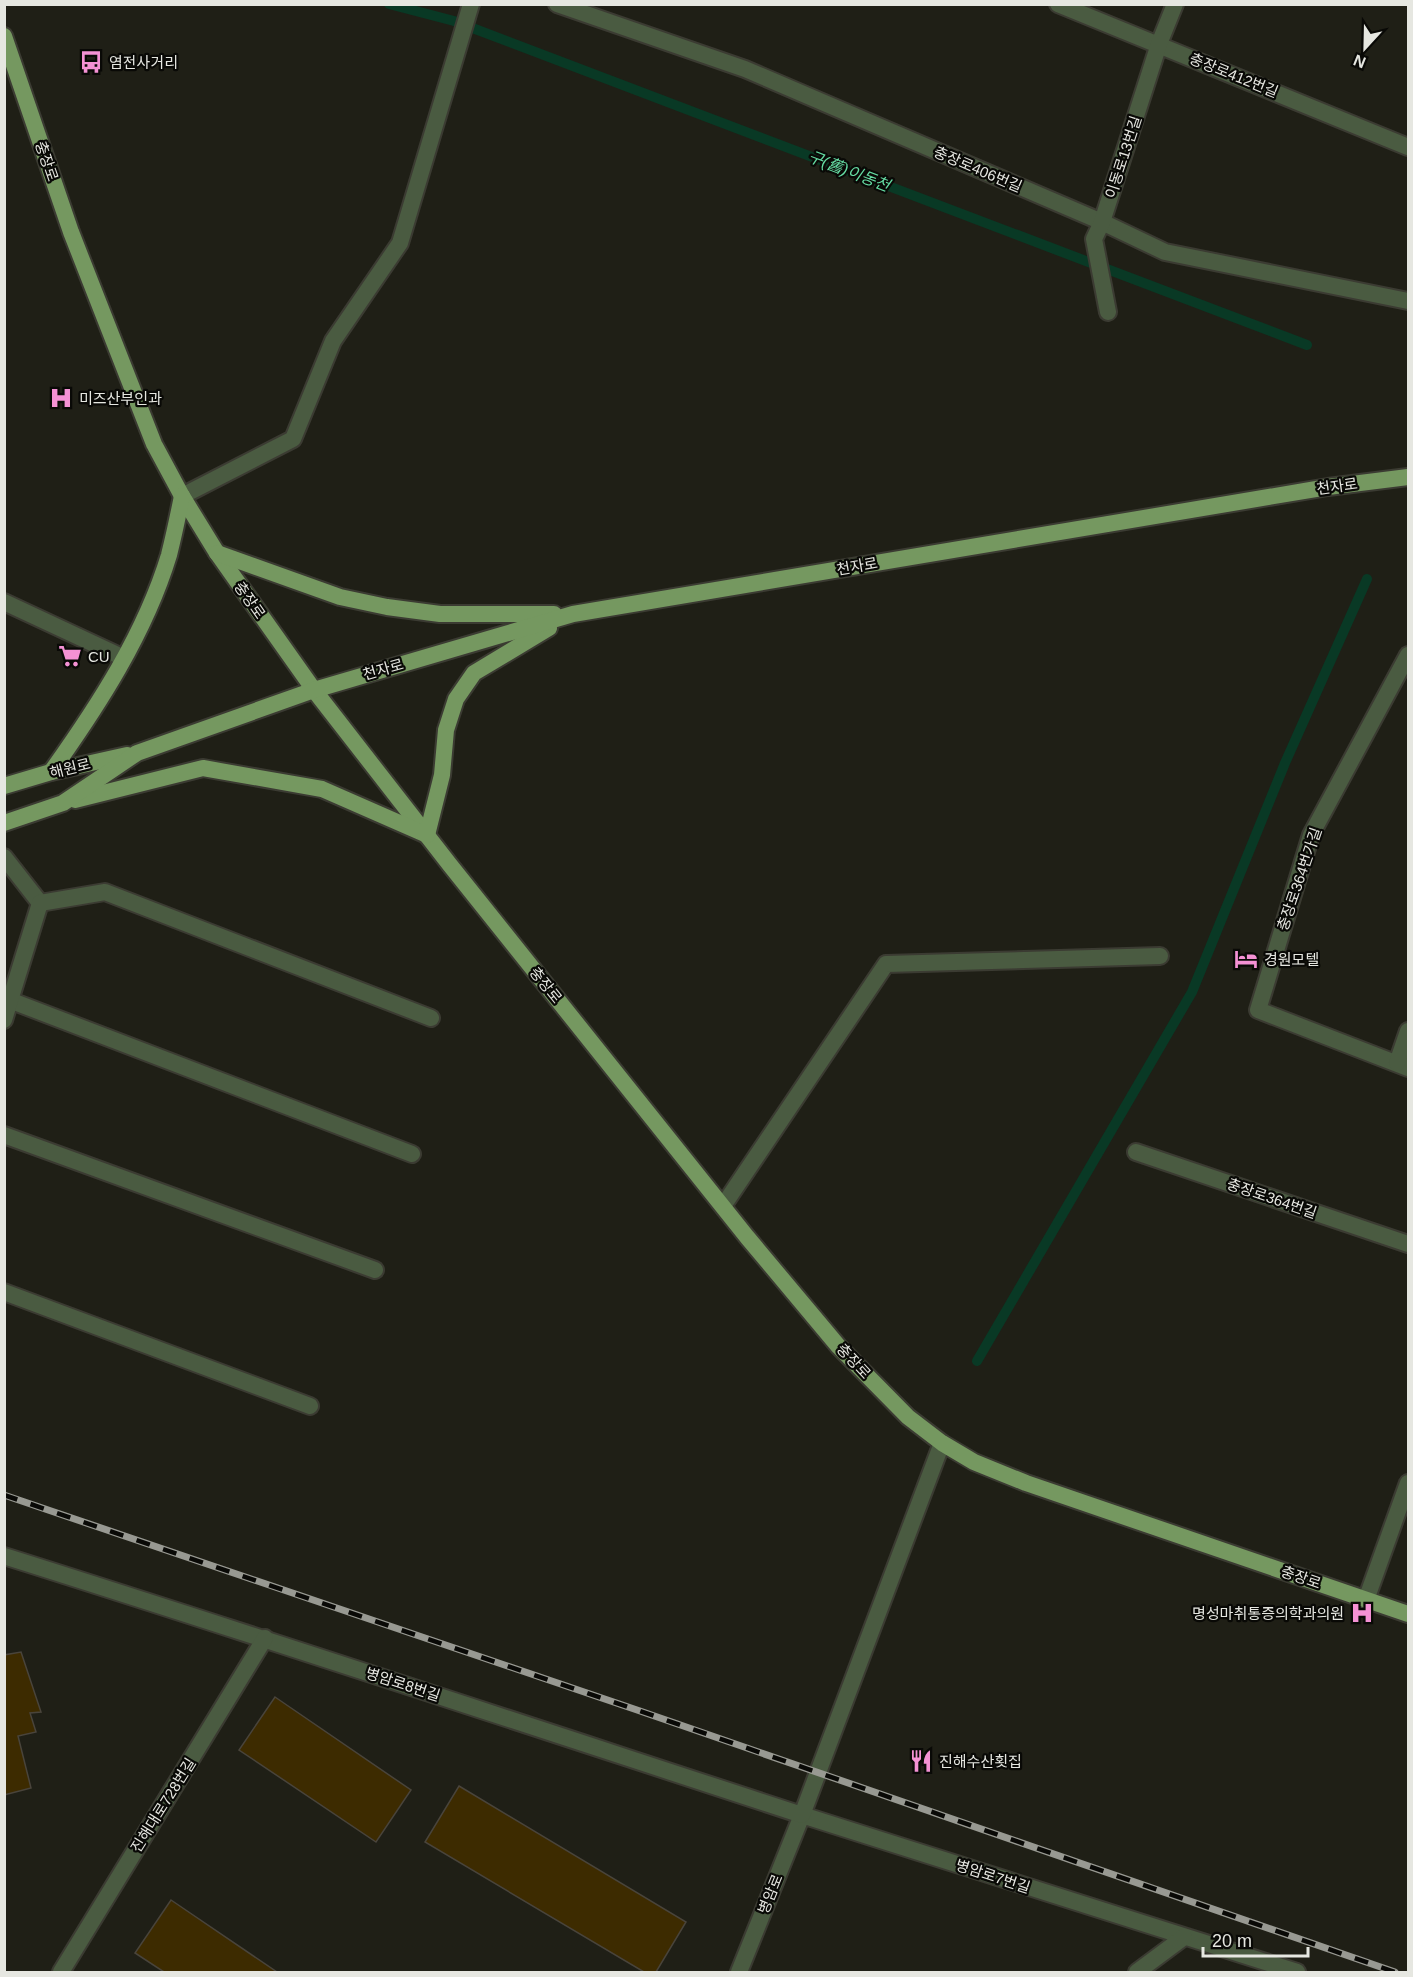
<svg xmlns="http://www.w3.org/2000/svg" width="1413" height="1977" font-family="Arial,'Noto Sans KR',sans-serif">
  <style>
    .lines { fill: none; stroke-linecap: round; stroke-linejoin: round }
    .stream { stroke: #093925; stroke-width: 10 }
    .building { fill: #3d2b00; stroke: #49443b; stroke-width: 1.5 }
    .minor-casing { stroke: #3b3b32; stroke-width: 20 }
    .tertiary-casing { stroke: #3b3b32; stroke-width: 20 }
    .primary-casing { stroke: #3b3b32; stroke-width: 20 }
    .minor { stroke: #4a5b41; stroke-width: 16 }
    .tertiary { stroke: #4a5b41; stroke-width: 16 }
    .primary { stroke: #759860; stroke-width: 16 }
    .rail-casing { stroke: #989992; stroke-width: 7 }
    .rail { stroke: #090906; stroke-width: 4.5; stroke-dasharray: 14; stroke-linecap: butt }
    .labels { text-anchor: middle; dominant-baseline: central; stroke-width: 4.5; stroke-linejoin: round; paint-order: stroke }
    .poi-label { font-size: 15px; fill: #e6e7e1; stroke: #090906; text-anchor: start }
    .street-label { font-size: 15px; fill: #e6e7e1; stroke: #090906 }
    .water-label { font-size: 16px; font-style: italic; fill: #65dba2; stroke: #090906 }
  </style>
  <rect width="100%" height="100%" fill="#1f1f16"/>
  <g class="lines">
    <!-- stream -->
    <g class="stream">
      <polyline points="389,4 454,21 1307,345"/>
      <polyline points="977,1361 1192,992 1285,763 1367,579"/>
    </g>
  </g>
  <!-- building -->
  <g class="building">
    <polygon points="21,1652 41,1712 30,1713 36,1732 18,1736 31,1788 4,1795 4,1655"/>
    <polygon points="275,1697 411,1790 376,1842 239,1750"/>
    <polygon points="459,1786 686,1922 656,1972 644,1972 425,1842"/>
    <polygon points="171,1900 277,1972 164,1972 135,1953"/>
  </g>
  <g class="lines">
    <!-- minor casing -->
    <g class="minor-casing">
      <g id="minor">
        <polyline points="557,4 745,69 1102,222 1165,252 1408,301"/>
        <polyline points="1058,4 1408,147"/>
        <polyline points="1108,312 1094,239 1102,222 1159,44 1175,4"/>
        <polyline points="182,496 293,439 333,341 400,243 471,4"/>
        <polyline points="4,602 124,658"/>
        <polyline points="1408,655 1311,835 1258,1010 1408,1068"/>
        <polyline points="4,857 40,903"/>
        <polyline points="4,998 412,1154"/>
        <polyline points="4,1020 40,903 105,892 431,1018"/>
        <polyline points="1397,1063 1408,1031"/>
        <polyline points="4,1135 375,1270"/>
        <polyline points="1136,1152 1408,1244"/>
        <polyline points="723,1206 886,964 1160,956"/>
        <polyline points="4,1292 310,1406"/>
        <polyline points="1366,1600 1408,1483"/>
        <polyline points="739,1972 802,1815 1297,1972"/>
        <polyline points="1137,1972 1184,1937"/>
      </g>
    </g>
    <!-- tertiary casing -->
    <g class="tertiary-casing">
      <g id="tertiary">
        <path d="M4 1556C271 1640 536 1728 802 1815L942 1443"/>
        <polyline points="61,1972 265,1638"/>
      </g>
    </g>
    <!-- primary casing -->
    <g class="primary-casing">
      <g id="primary">
        <polyline points="4,36 71,232 154,444 182,496 217,553 314,690 450,865 747,1237 839,1347 908,1417 942,1443 974,1462 1026,1483 1408,1614"/>
        <polyline points="217,553 340,597 387,607 440,614 554,614"/>
        <path d="M51 772C98 706 145 634 169 555 174 535 178 516 182 496"/>
        <polyline points="4,786 51,772 127,755"/>
        <polyline points="75,800 203,768 322,789 427,835 442,775 446,730 456,699 474,673 549,628"/>
        <polyline points="4,823 63,803 137,753 314,690 573,614 1328,487 1408,477"/>
      </g>
    </g>
    <!-- minor -->
    <use href="#minor" class="minor"/>
    <!-- tertiary -->
    <use href="#tertiary" class="tertiary"/>
    <!-- primary -->
    <use href="#primary" class="primary"/>
    <!-- rail casing -->
    <g class="rail-casing">
      <polyline id="rail" points="4,1495 640,1711 1395,1972"/>
    </g>
    <!-- rail -->
    <use href="#rail" class="rail"/>
  </g>
  <!-- icons -->
  <defs>
    <g id="bus-bare" transform="scale(1.8)"><path d="M-5-6H5V4H4V6H2V4H-2V6H-4V4H-5ZM-3.5-4V0h7V-4ZM-3.5 1.2v1.5H-2V1.2ZM2 1.2v1.5H3.5V1.2Z" fill="#f491d4" stroke="#090906" stroke-width="2.5" paint-order="stroke"/></g>
    <g id="hospital-bare" transform="scale(1.8)"><path d="M-5-5h3v3.5h4V-5h3V5h-3V1.5h-4V5h-3Z" fill="#f491d4" stroke="#090906" stroke-width="2.5" paint-order="stroke"/></g>
    <g id="supermarket-bare" transform="scale(1.8)"><path d="M-6-5.5h2.5l.6 2H6L4.5 2H-2.5L-4.4-4H-6ZM-1.5 3.2a1.3 1.3 0 1 0 .1 0ZM3 3.2a1.3 1.3 0 1 0 .1 0Z" fill="#f491d4" stroke="#090906" stroke-width="2.5" paint-order="stroke"/></g>
    <g id="hotel-bare" transform="scale(1.8)"><path d="M-6-4.5h1.5V1H6V5H4.5V3h-9V5H-6ZM-4 0a1.8 1.8 0 1 1 3.6 0ZM.5 0V-2.5h3Q6-2.5 6 0Z" fill="#f491d4" stroke="#090906" stroke-width="2.5" paint-order="stroke"/></g>
    <g id="restaurant-bare" transform="scale(1.8)"><path d="M-5-6h1v4h1v-4h1v4h1v-4h1v5L-1.5 .5V6h-2V.5L-5-1ZM5-6V6H3V1.5H1.5Q1.5-4 5-6Z" fill="#f491d4" stroke="#090906" stroke-width="2.5" paint-order="stroke"/></g>
  </defs>
  <g fill-rule="evenodd">
    <use href="#bus-bare" x="91" y="62"/>
    <use href="#hospital-bare" x="61" y="398"/>
    <use href="#supermarket-bare" x="70" y="656"/>
    <use href="#hotel-bare" x="1246" y="959"/>
    <use href="#hospital-bare" x="1362" y="1613"/>
    <use href="#restaurant-bare" x="921" y="1761"/>
  </g>
  <g class="labels">
    <!-- poi labels -->
    <g class="poi-label">
      <text x="109" y="62">염전사거리</text>
      <text x="79" y="398">미즈산부인과</text>
      <text x="88" y="656">CU</text>
      <text x="1264" y="959">경원모텔</text>
      <text x="1344" y="1613" text-anchor="end">명성마취통증의학과의원</text>
      <text x="939" y="1761">진해수산횟집</text>
    </g>
    <!-- street labels -->
    <g class="street-label">
      <text transform="translate(1234 75) rotate(22)">충장로412번길</text>
      <text transform="translate(1123 157) rotate(-72)">이동로13번길</text>
      <text transform="translate(47 161) rotate(71)">충장로</text>
      <text transform="translate(978 169) rotate(23)">충장로406번길</text>
      <text transform="translate(1337 486) rotate(-8)">천자로</text>
      <text transform="translate(857 566) rotate(-10)">천자로</text>
      <text transform="translate(250 600) rotate(55)">충장로</text>
      <text transform="translate(383 669) rotate(-16)">천자로</text>
      <text transform="translate(70 768) rotate(-14)">해원로</text>
      <text transform="translate(1299 879) rotate(-71)">충장로364번가길</text>
      <text transform="translate(546 985) rotate(51)">충장로</text>
      <text transform="translate(1272 1198) rotate(19)">충장로364번길</text>
      <text transform="translate(854 1361) rotate(47)">충장로</text>
      <text transform="translate(1301 1577) rotate(19)">충장로</text>
      <text transform="translate(403 1684) rotate(18)">병암로8번길</text>
      <text transform="translate(163 1805) rotate(-58)">진해대로728번길</text>
      <text transform="translate(993 1876) rotate(18)">병암로7번길</text>
      <text transform="translate(770 1894) rotate(-68)">병암로</text>
    </g>
    <!-- water labels -->
    <g class="water-label">
      <text transform="translate(849 171) rotate(21)">구(舊)이동천</text>
    </g>
  </g>
  <!-- border -->
  <rect width="1413" height="1977" fill="none" stroke="#e6e7e1" stroke-width="12"/>
  <!-- north arrow -->
  <g transform="translate(1365 48) rotate(202)" stroke="#090906" stroke-width="4.5" paint-order="stroke">
  <path d="M0-4.5L10 22L0 15L-10 22Z" fill="#e6e7e1"/>
  <text y="-9" font-size="16" font-weight="bold" text-anchor="middle" fill="#e6e7e1">N</text>
  </g>
  <!-- scale -->
  <path d="M1203 1947v9h105v-9" fill="none" stroke="#e6e7e1" stroke-width="3"/>
  <text x="1212" y="1947" font-size="18" fill="#e6e7e1" stroke="#090906" stroke-width="4.5" paint-order="stroke">20 m</text>
</svg>
